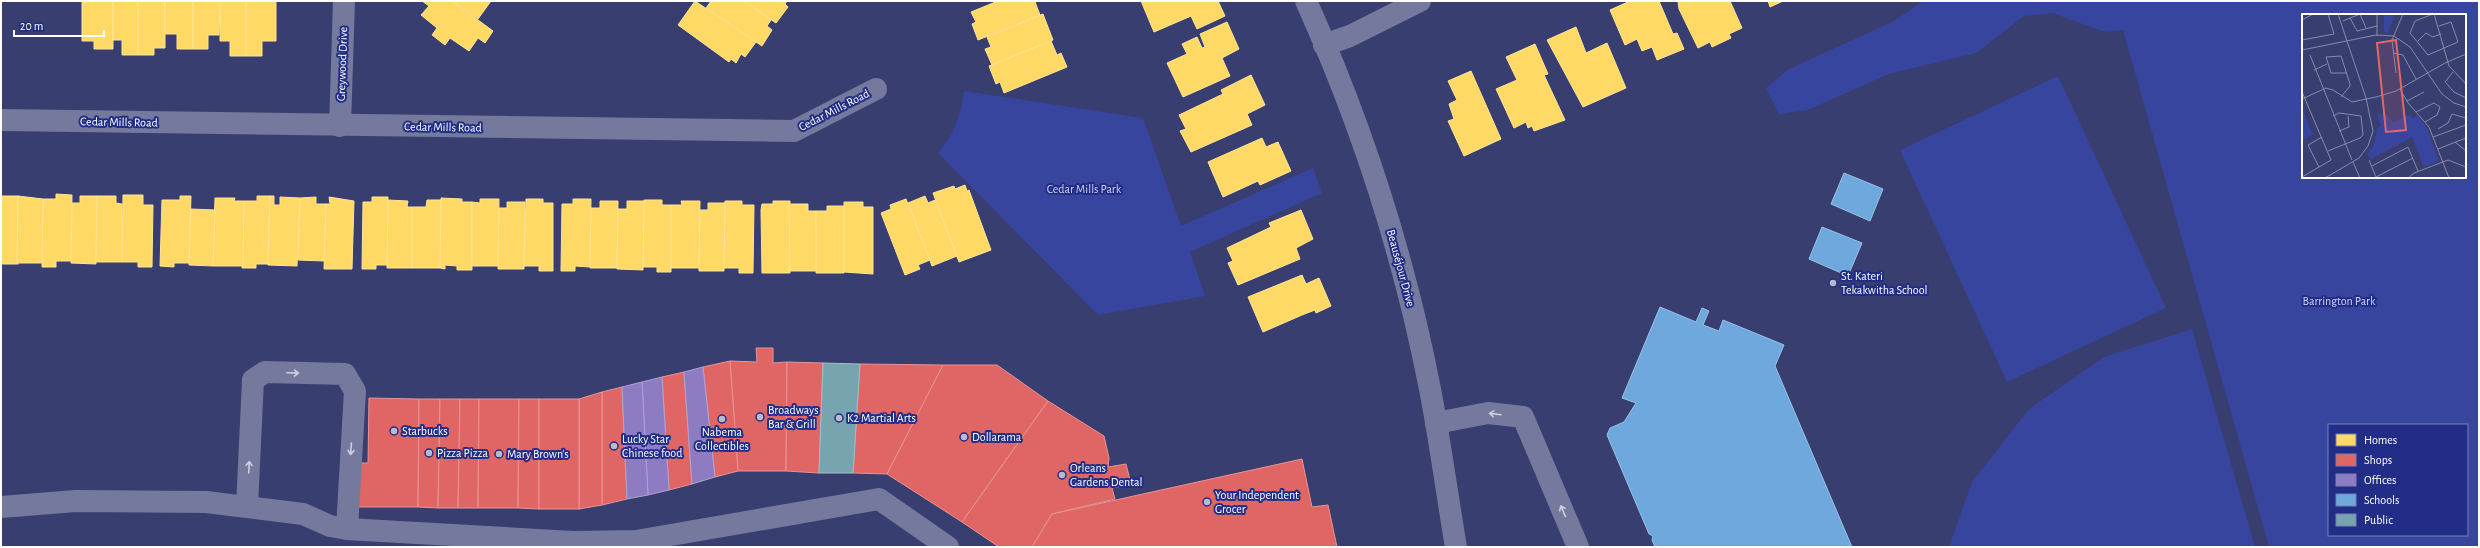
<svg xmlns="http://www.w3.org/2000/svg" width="2480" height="548" font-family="'Alegreya Sans',sans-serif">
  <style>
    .green { fill: #38459e; fill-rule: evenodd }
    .homes { fill: #ffd966; stroke: #ffe494 }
    .shops { fill: #e06666; stroke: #e99494 }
    .offices { fill: #8e7cc3; stroke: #b0a3d5 }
    .schools { fill: #6fa8dc; stroke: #9ac2e6 }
    .public { fill: #76a5af; stroke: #9fc0c7 }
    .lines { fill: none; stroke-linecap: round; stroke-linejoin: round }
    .minor { stroke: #74799d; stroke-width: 22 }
    .oneway { stroke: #ced0dd }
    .poi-dot { fill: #b9bbcd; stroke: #212d86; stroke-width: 1.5 }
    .labels { text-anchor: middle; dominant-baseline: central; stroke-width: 4; stroke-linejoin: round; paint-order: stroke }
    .street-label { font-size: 12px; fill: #fff; stroke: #212d86 }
    .park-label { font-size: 12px; fill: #cfd4f7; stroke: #212d86 }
    .poi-label { font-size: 12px; fill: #fff; stroke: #212d86; text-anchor: start }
    .inset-road { fill: none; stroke: #888ba9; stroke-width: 1 }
    .view { fill: #e26868; fill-opacity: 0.15; stroke: #e26868; stroke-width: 2 }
    .inset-edge { fill: none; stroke: #fff; stroke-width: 2 }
  </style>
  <rect width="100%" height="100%" fill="#383e6f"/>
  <!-- green -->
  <g class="green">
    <path d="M1923 1H2479V547H2269L2123 30 2105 32 2052 13 2024 16 1976 53 1889 74 1808 110 1779 114 1766 88 1789 69 1894 21ZM2303 15H2465V177H2303ZM2329 425H2467V535H2329Z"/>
    <polygon points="2058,76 2166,308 2007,382 1900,150"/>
    <path d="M964 91 1143 118 1181 226 1313 168 1322 193 1190 252 1205 296 1098 315 938 153C954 134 961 116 964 91Z"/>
    <polygon points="2192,329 2255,547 1949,547 1972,482 2029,409 2104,357"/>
  </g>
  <!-- homes -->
  <g class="homes">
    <polygon points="82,1 113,1 113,49 94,49 94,41 82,41"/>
    <polygon points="113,1 138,1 138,55 122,55 122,40 113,40"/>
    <polygon points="138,1 165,1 165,48 154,48 154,55 138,55"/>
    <polygon points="165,1 193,1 193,49 177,49 177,34 165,34"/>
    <polygon points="193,1 220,1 219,35 208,35 208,49 193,49"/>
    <polygon points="220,1 246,1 246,56 230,56 230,41 220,41"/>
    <polygon points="246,1 276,1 276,41 262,41 262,56 246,56"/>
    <polygon points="422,1 452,1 493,31 485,43 478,38 469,51 450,38 445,45 432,35 437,28 421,15 429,6"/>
    <polygon points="452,1 491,1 478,19"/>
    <polygon points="695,1 756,42 745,57 741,54 736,63 731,59 729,62 678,25"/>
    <polygon points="711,1 744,1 771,20 767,26 772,30 762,46 706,8"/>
    <polygon points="744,1 787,1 785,4 788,7 776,23"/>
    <polygon points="998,1 1039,1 1035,2 1040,15 978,40 972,24 976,22 971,12"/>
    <polygon points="1141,1 1218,1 1225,16 1197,29 1191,16 1154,32"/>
    <polygon points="1630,1 1659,1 1673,34 1677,33 1684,49 1657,60 1652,47 1642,51 1637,39 1625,45 1610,10"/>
    <polygon points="1681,1 1730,1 1742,28 1729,34 1731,38 1712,47 1710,42 1698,48 1679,9 1678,2"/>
    <polygon points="1768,1 1783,1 1770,7"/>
    <polygon points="1043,14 1053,40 992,65 985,49 991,47 987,37"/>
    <polygon points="1227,22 1239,49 1222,58 1230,76 1183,97 1167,63 1187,54 1182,44 1197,37 1202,48 1205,47 1200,34"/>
    <polygon points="1576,27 1586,53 1607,43 1626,88 1583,107 1547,40"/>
    <polygon points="1051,41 1057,55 1061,53 1067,67 1004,93 1000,82 996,84 989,66"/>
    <polygon points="1535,44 1548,74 1544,75 1565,120 1534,131 1532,126 1528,128 1526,122 1514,128 1496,89 1517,80 1506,57"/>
    <polygon points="1471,71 1501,139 1464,156 1448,121 1454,119 1449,104 1457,100 1448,81"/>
    <polygon points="1251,75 1265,105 1247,114 1252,125 1191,152 1180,131 1186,129 1179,115 1223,94 1221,90"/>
    <polygon points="1262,138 1266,147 1278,142 1291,171 1260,185 1258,181 1223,197 1208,162"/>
    <polygon points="965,185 967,191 969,190 991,250 959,262 933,193 954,186 955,189"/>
    <polygon points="56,194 72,195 71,261 56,261 56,267 42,267 43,199 56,199"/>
    <polygon points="123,195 143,195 143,205 153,205 152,267 138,267 138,262 122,262"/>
    <rect x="1" y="196" width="17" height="68"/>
    <polygon points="18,196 43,199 42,263 17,263"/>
    <polygon points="80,196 97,196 96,264 71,263 72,203 80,203"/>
    <polygon points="97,196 116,196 116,203 122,204 122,262 96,262"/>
    <polygon points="180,196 191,196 189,263 174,263 174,267 160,266 162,200 180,200"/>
    <polygon points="257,196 270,196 268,264 256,264 256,268 242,268 244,201 257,201"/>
    <polygon points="270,196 274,196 274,205 280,205 280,197 300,198 297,266 268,265"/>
    <polygon points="925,196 928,203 935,200 957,256 932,266 908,203"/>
    <polygon points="316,197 316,204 326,204 324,261 298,260 300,198"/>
    <polygon points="329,197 354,201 352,269 324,269 326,204 330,204"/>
    <polygon points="372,197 388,197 387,265 376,265 376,269 362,269 363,202 372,202"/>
    <polygon points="215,198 235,198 234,201 244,201 243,266 213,266"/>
    <polygon points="441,198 462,199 462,202 472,202 472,270 457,270 457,266 445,265 445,269 440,268"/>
    <polygon points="480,199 499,199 498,266 472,266 472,202 480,203"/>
    <polygon points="526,199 543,199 543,203 553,203 553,271 539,271 539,266 524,266"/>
    <polygon points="573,199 591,199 590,267 575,266 575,271 561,271 562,204 573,204"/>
    <polygon points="906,199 930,260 918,265 920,269 905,275 881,213 891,209 890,205"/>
    <polygon points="388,200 408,201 407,207 412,207 412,268 387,268"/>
    <polygon points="427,200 441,200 440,268 412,268 412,207 426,207"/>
    <polygon points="644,200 662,200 662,205 671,205 671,272 657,272 657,267 643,267"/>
    <polygon points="600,201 618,201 617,268 590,268 591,208 600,208"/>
    <polygon points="627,201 644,201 643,270 617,269 618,209 627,209"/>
    <polygon points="681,201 700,201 699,268 671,268 671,205 682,205"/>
    <polygon points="725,201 742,201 742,205 754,205 753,273 739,273 739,268 724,268"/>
    <polygon points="773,201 790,201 790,273 762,273 761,210 762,204 773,204"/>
    <polygon points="507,202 525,202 524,269 498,269 499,208 507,208"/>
    <polygon points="844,202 863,202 863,207 873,207 873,274 844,272"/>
    <polygon points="708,203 725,203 724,271 699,271 700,210 708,210"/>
    <polygon points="789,204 808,204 808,211 816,211 817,271 790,271"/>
    <polygon points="827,206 844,206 844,273 816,273 816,211 827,211"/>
    <polygon points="191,209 215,210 213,266 189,265"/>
    <polygon points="1301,210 1313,239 1296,248 1300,259 1238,285 1228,263 1233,261 1227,248 1271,227 1269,223"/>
    <polygon points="1302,275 1306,284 1319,278 1331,306 1316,313 1315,310 1302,315 1263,332 1248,297"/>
  </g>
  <!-- shops -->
  <g class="shops">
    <polygon points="756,348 773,348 773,363 787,362 786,471 738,471 730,361 757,362"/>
    <polygon points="730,361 738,471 715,477 703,367"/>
    <polygon points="787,362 823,363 819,473 786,471"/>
    <polygon points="860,364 943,365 887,474 853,473"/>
    <polygon points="943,365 997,365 1048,401 962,522 887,474"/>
    <polygon points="684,372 692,484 669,490 662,377"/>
    <polygon points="622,387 627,499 602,505 602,392"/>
    <polygon points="602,392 602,505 579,509 579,399"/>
    <polygon points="369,398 419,399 418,507 357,507 358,463 368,463"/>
    <polygon points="419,399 440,399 438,508 418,507"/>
    <polygon points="440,399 460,399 458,508 438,508"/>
    <polygon points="460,399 479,399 478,508 458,508"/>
    <polygon points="479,399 519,399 518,508 478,508"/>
    <polygon points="519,399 539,399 539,509 518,508"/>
    <rect x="539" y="399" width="40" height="110"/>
    <polygon points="1048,401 1104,436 1109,458 1108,467 1126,464 1131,484 1112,488 1115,499 1052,514 1032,547 999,547 962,522"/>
    <polygon points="1302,459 1312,507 1328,505 1337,547 1032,547 1052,514"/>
  </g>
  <!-- offices -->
  <g class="offices">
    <polygon points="703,367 715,477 692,484 684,372"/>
    <polygon points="662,377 669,490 648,495 642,382"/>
    <polygon points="642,382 648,495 627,499 622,387"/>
  </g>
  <!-- schools -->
  <g class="schools">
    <polygon points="1844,173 1883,189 1870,221 1831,204"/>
    <polygon points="1822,227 1862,243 1848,276 1809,259"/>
    <polygon points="1660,307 1696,322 1702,308 1709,311 1703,325 1719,331 1723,320 1784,345 1775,366 1852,547 1655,547 1652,540 1653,536 1649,534 1607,435 1610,428 1624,422 1636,403 1622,398"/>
  </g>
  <!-- public -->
  <polygon class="public" points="823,363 860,364 853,473 819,473"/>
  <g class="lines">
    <!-- minor -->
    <g class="minor">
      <path d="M1306 1C1362 125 1404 256 1430 389 1440 441 1447 494 1456 547"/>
      <polyline points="1324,45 1350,36 1420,1"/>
      <polyline points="1,120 794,131 876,89"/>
      <polyline points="340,126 344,1"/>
      <polyline points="1436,423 1488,413 1523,417 1578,547"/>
      <polyline points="247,506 253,380 265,372 345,374 355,391 347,529"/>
      <polyline points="1,507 76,501 206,502 303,514 330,526 347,529 573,542 636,541 879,499 948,547"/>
    </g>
  </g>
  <!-- one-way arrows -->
  <defs><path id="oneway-shaft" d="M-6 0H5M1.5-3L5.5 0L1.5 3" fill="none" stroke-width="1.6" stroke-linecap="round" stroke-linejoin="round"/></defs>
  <g class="oneway">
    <use href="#oneway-shaft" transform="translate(293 373) rotate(2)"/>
    <use href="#oneway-shaft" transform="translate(1495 414) rotate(-173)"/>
    <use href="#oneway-shaft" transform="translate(351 449) rotate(94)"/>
    <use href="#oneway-shaft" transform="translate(249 467) rotate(-87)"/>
    <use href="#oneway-shaft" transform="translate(1563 511) rotate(-113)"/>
  </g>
  <!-- markers -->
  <g class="poi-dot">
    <circle cx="1833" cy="283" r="4"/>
    <circle cx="760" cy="417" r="4"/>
    <circle cx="839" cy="418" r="4"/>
    <circle cx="722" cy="419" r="4"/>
    <circle cx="394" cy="431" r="4"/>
    <circle cx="964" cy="437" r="4"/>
    <circle cx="614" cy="446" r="4"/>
    <circle cx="429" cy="453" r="4"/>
    <circle cx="499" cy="454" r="4"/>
    <circle cx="1062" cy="475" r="4"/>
    <circle cx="1207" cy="502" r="4"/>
  </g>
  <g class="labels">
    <!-- street labels -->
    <g class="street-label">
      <text transform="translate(342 64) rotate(-88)">Greywood Drive</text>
      <text transform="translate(834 110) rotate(-27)">Cedar Mills Road</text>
      <text transform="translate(119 122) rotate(1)">Cedar Mills Road</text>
      <text transform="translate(443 127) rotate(1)">Cedar Mills Road</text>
      <text transform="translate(1401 268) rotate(75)">Beauséjour Drive</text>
    </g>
    <!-- park labels -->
    <g class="park-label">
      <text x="1084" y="189">Cedar Mills Park</text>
      <text x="2339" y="301">Barrington Park</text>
    </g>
    <!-- poi labels -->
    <g class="poi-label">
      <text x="1841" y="276">St. Kateri<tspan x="1841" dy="14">Tekakwitha School</tspan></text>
      <text x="768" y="410">Broadways<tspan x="768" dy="14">Bar &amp; Grill</tspan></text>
      <text x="847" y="418">K2 Martial Arts</text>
      <text x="402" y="431">Starbucks</text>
      <text x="722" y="432" text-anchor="middle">Nabema<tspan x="722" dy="14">Collectibles</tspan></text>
      <text x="972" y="437">Dollarama</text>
      <text x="622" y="439">Lucky Star<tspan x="622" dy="14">Chinese food</tspan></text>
      <text x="437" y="453">Pizza Pizza</text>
      <text x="507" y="454">Mary Brown's</text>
      <text x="1070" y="468">Orleans<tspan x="1070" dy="14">Gardens Dental</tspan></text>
      <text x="1215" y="495">Your Independent<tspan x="1215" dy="14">Grocer</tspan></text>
    </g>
  </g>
  <!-- overview -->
  <g transform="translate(2302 14)">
    <rect width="164" height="164" fill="#383e6f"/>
    <path d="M82 0H93L86 19 82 18ZM98 91 104 102 108 101 111 104 115 101 125 114 137 147 122 153 110 123 69 145 65 141 72 130 75 114 79 112 75 100H84L91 108 101 104ZM0 94 10 119 16 118 0 126Z" fill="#38459e"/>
    <path class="inset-road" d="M58 0 64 14M75 0V22M131 0 113 7 108 19 126 41 156 28 149 8 137 12M132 0 147 52 164 70M48 4 55 17 75 12M0 6 11 0M41 7 58 0M0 26 32 20 26 0M116 27 124 19 131 23 139 20M0 36 74 21 92 22 108 33 140 80 152 89 164 93M91 39 101 41 114 65M8 41 50 146M12 56 25 50M151 58 143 68 152 78 164 84M94 59 90 26 101 0M98 75 106 89 127 113 147 164M0 78 29 146 0 163M39 83 48 72V70L39 42 24 43 29 59H45M0 85 24 74 31 76 50 88 74 83 94 77 143 49 164 40M105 87 122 78M114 98 132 89 138 93 135 101 123 108M136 115 146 109 150 100 164 104M37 117 47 113 46 102M131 123 164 111M153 128 164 137M136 135 164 124M26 137 58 124 61 121 59 102 37 99 31 102M67 146 74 163M51 148 58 164M70 152 106 133 116 157M17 153 6 131 20 123M74 163 111 144M23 164 57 144 66 132 71 117 64 84 36 0M106 164 112 159 146 146 164 153"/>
    <path class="view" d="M94 26 104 116 84 118 75 29Z"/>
    <rect width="164" height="164" class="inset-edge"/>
  </g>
  <!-- border -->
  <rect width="2480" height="548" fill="none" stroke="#ffffff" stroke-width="4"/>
  <!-- legend -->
  <rect x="2328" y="424" width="140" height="112" fill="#212d86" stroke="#7a81b6"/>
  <rect x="2336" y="434" width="20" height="12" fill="#ffd966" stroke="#7a81b6"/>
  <text x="2364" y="444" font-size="12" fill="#ffffff">Homes</text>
  <rect x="2336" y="454" width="20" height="12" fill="#e06666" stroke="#7a81b6"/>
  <text x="2364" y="464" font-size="12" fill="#ffffff">Shops</text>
  <rect x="2336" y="474" width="20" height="12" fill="#8e7cc3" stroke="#7a81b6"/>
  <text x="2364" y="484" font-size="12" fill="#ffffff">Offices</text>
  <rect x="2336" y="494" width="20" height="12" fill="#6fa8dc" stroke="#7a81b6"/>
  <text x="2364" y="504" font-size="12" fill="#ffffff">Schools</text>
  <rect x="2336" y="514" width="20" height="12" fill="#76a5af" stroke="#7a81b6"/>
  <text x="2364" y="524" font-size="12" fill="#ffffff">Public</text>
  <!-- scale -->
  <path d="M14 30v6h90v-6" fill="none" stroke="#ffffff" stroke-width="2"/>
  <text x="20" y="30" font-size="12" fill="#ffffff" stroke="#212d86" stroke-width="3" paint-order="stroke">20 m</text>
</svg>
